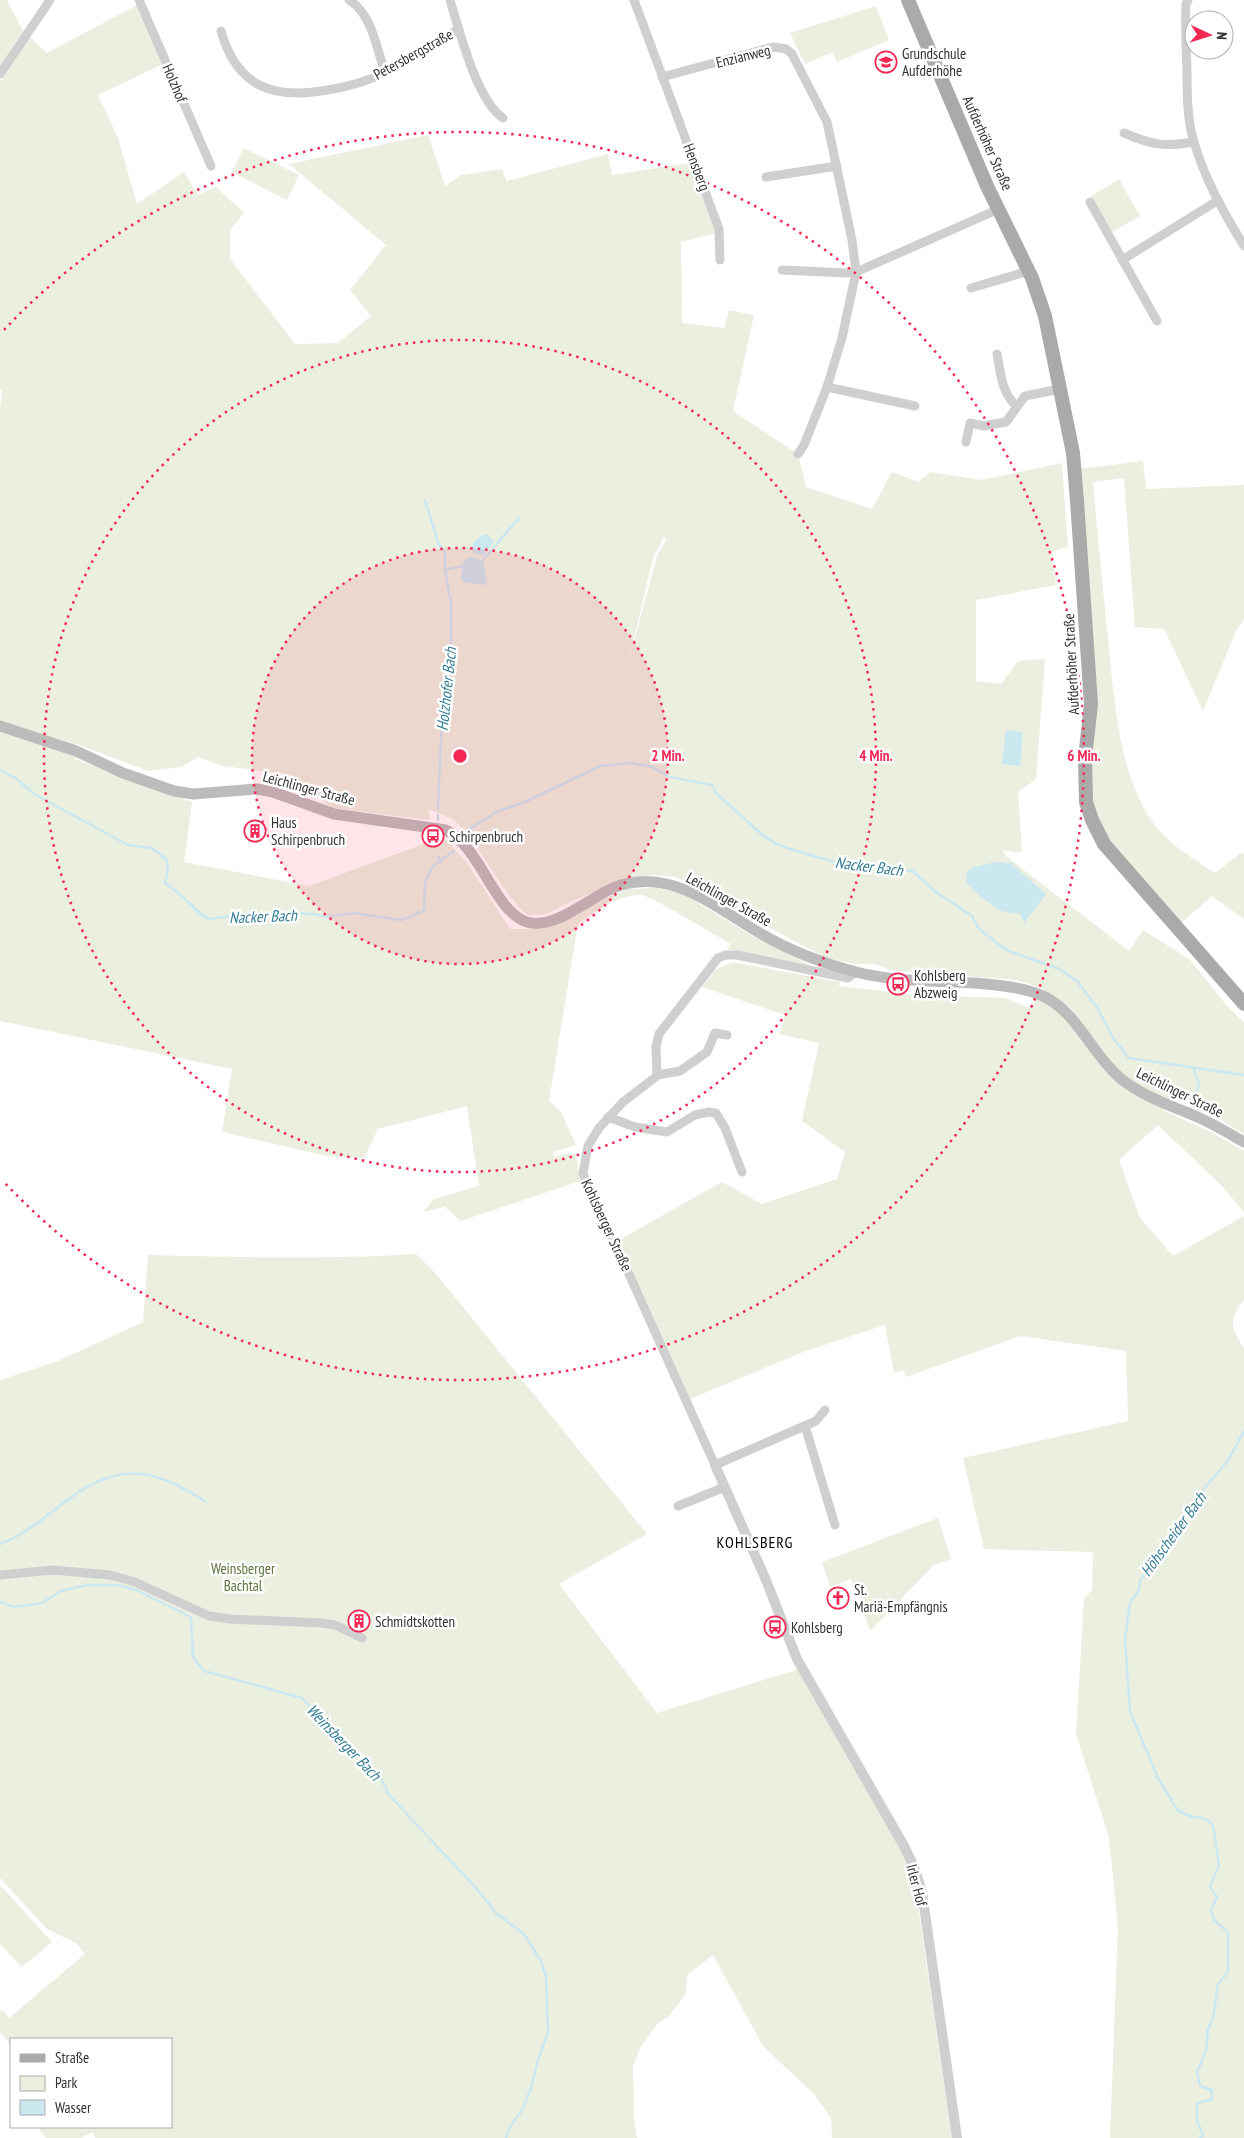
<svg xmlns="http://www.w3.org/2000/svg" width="1244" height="2138" font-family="'PT Sans Narrow',sans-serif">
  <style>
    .green { fill: #eaefdf; fill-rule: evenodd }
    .water { fill: #cbe7f0 }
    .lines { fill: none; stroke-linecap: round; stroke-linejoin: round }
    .stream { stroke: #cbe7f0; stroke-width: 2.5 }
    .minor { stroke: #cfcfcf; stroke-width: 9 }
    .tertiary { stroke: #cfcfcf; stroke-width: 10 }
    .secondary { stroke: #bcbcbc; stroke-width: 11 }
    .primary { stroke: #aaa; stroke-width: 14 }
    .ring { fill: none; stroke: #f52854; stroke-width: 2.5; stroke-dasharray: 2.5 5 }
    .labels { text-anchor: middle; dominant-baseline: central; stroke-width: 5; stroke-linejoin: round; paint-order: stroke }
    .poi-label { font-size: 15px; fill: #323232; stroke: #fff; text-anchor: start }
    .street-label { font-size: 15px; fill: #323232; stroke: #fff }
    .park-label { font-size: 15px; fill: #5d733a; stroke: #fff }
    .water-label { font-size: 16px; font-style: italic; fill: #357e96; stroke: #fff }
    .neighbourhood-label { font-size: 16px; letter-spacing: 1px; fill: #000; stroke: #fff }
    .centre { fill: #f52854; stroke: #fff; stroke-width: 2.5 }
    .ring-label { font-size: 15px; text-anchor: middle; font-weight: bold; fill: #f52854; stroke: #fff; stroke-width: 5; stroke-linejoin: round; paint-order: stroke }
  </style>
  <rect width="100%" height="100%" fill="#fff"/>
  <!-- green -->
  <g class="green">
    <polygon points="0,0 7,0 23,31 0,66"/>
    <path d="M137 5 163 64 98 95 118 138 137 204 184 172 198 195 216 187 244 213 230 230V259L295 344 338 343 371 316 350 290 386 245 289 164 428 135 445 186 461 175 502 169 507 181 608 154 612 175 688 163 717 233 681 242 682 323 724 328 729 310 754 315 733 411 798 454 806 487 872 509 892 472 918 482 931 472 981 480 1062 463 1068 547 1052 551 1056 585 976 600V681L1001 684 1018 661 1045 659 1036 779 1018 792 1022 853 1002 850 1007 857 1129 951 1143 930 1190 960 1228 1007 1244 1022V1134L1173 1091 1164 1111 1211 1132 1244 1151V1212L1222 1186 1158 1125 1119 1160 1140 1218 1173 1256 1244 1216V1300C1228 1319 1231 1329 1244 1348V2138H1110L1118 1927 1109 1837 1076 1734 1084 1599 1092 1590 1093 1552 984 1549 963 1458 1128 1421 1126 1351 1020 1336 906 1377 904 1370 894 1373 885 1325 803 1352 690 1399 619 1240 722 1182 762 1204 837 1179 845 1152 802 1121 819 1043 779 1034 785 1015 702 987 715 970 732 962 840 982 839 986 915 995 1005 998 1030 1008 1044 989 1017 980 890 970 876 964H856L826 958 676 877 652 875 628 878 570 902 547 914 528 915C499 891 485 851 457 823 451 817 438 813 429 809L430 820 332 808 287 774 222 766 198 757 182 767 148 771 77 744 75 759 192 802 184 862 309 886 432 841 446 840 467 863 510 929H543L575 917 601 900 629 889 657 888 682 893 752 936 808 964 807 966 727 949 731 944C716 936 651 895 640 895 616 896 597 911 578 923L549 1101 561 1112 576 1145 553 1152 554 1157 565 1154H576L580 1181 461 1221 445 1207 423 1212 434 1199 479 1186 467 1106 378 1129 364 1158 327 1156 222 1132 232 1069 0 1021V408L2 391 0 390V82L29 36 47 53ZM664 537 666 541 657 556 628 664 653 558Z"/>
    <polygon points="876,6 889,40 837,62 833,52 805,64 790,33"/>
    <polygon points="244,148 299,175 287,200 232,172"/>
    <polygon points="1119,179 1140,216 1110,233 1090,197"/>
    <path d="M1143 461 1146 489 1244 485V619L1236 631 1203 711 1164 629 1135 627 1124 478 1093 482C1097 531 1102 580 1107 629 1113 687 1117 767 1149 817 1164 841 1192 858 1215 873L1241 853 1244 854V919L1212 896 1181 923 1112 845 1092 810 1079 469Z"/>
    <path d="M416 1254 437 1275 647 1534 559 1584 657 1713 799 1669 905 1857 915 1885 952 2138H832L831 2118 814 2094 763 2046 713 1955 687 1975 686 1994 669 2016 658 2023 641 2046 633 2066 634 2123 637 2138H95L93 2132 81 2138H46L38 2127H171V2039H11V2045L0 2032V2011L3 2010 9 2018 85 1954 76 1943 47 1929 0 1878V1380L58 1361 143 1322 148 1255C237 1257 327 1260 416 1254Z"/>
    <polygon points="938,1518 951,1559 934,1565 870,1631 857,1591 855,1591 851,1579 830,1587 822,1562"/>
    <polygon points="0,1885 52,1942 22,1967 0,1944"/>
  </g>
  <!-- water -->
  <g class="water">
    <path d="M486 534 494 541 484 555 474 554C468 544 477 538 486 534Z"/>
    <polygon points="469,557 483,560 487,583 484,585 466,583 461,580 463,562"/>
    <polygon points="1006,730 1023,732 1020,766 1002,764"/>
    <polygon points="995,862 1011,863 1046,894 1024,923 1020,914 1001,911 978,895 967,883 966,874 971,868"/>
  </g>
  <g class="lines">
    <!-- stream -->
    <g class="stream">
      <polyline points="425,500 439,545 445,552 445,570"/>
      <polyline points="483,560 519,518"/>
      <polyline points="0,770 17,779 34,794 128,845 152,848 166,859 168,869 165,883 181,895 204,917 210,919 239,915 258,918 270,914 288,913 314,914 327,917 354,913 401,920 424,911 425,883 432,867 454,851"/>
      <polyline points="438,808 442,716 451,656 451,603 445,570 463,566"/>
      <polyline points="438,820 438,815"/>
      <polyline points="465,837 468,830 498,811 525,802 600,766 632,763 652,767 670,777 712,785 717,794 766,838 781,846 837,863 912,871 937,893 972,916 979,929 1006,950 1059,969 1077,981 1098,1009 1113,1038 1129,1058 1244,1075"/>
      <polyline points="438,856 441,862"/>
      <polyline points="1192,1107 1199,1085 1194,1069"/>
      <path d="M0 1544C23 1535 42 1520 61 1505 114 1462 151 1465 206 1502"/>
      <polyline points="0,1602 13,1607 42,1603 61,1591 87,1585 118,1585 136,1590 191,1617 193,1657 204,1671 302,1698 316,1713 329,1731 379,1774 389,1795 477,1889 497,1914 524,1934 541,1961 546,1976 548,2032 538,2060 531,2088 522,2110 510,2127 506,2138"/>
      <polyline points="1200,2138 1203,2136 1197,2120 1197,2103 1211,2100 1212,2090 1200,2086 1197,2072 1206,2051 1208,2029 1213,2019 1218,1984 1228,1972 1228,1932 1214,1920 1211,1910 1217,1897 1210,1886 1219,1865 1213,1825 1204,1818 1193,1817 1178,1811 1158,1778 1130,1712 1125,1639 1130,1603 1139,1590 1140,1580 1147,1572 1156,1553 1207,1485 1229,1459 1244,1431"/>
    </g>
    <!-- minor -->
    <g class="minor">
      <polyline points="139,0 211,166"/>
      <path d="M349 0C372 14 377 49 385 73"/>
      <path d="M450 0C459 30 477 101 503 118"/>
      <polyline points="634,0 719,229 720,260"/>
      <path d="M1188 0 1186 4C1185 26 1186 48 1187 70 1187 94 1187 119 1194 142 1205 180 1224 213 1244 246"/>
      <path d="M221 31C237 87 273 100 327 90 348 87 368 81 386 72 411 59 435 43 459 29"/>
      <polyline points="0,74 50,0"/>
      <polyline points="662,77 773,47 786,49 792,54 827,122 852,240 856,272 842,338 827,387 804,445 798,454"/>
      <path d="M1124 133C1152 145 1164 147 1194 142"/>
      <polyline points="766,177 837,166"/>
      <polyline points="1090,202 1157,321"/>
      <polyline points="1122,260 1217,201"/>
      <polyline points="782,270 846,273 856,272 999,209"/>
      <polyline points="971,288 1029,271"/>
      <path d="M997 354C1001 374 1001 391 1016 406"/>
      <polyline points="827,387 915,406"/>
      <polyline points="966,442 970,423 984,426 1006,422 1025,396 1060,389"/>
      <polyline points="657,1075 680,1071 700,1057 707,1052 715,1033 727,1035"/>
      <polyline points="608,1117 635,1127 667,1132 695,1115 709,1112 716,1113 725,1128 742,1172"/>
      <polyline points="825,1410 816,1421 715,1465 620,1254 590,1194 583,1173 588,1146 599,1128 623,1102 657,1076 656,1047 659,1034 718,958 726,955 737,955 848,978 856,972"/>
      <polyline points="805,1426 835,1525"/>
      <polyline points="678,1506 725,1487"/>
      <polyline points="0,1575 53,1570 110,1575 135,1582 209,1616 230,1619 322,1623 335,1625 362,1638"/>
    </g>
    <!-- tertiary -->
    <polyline class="tertiary" points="715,1465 766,1580 797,1659 904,1846 915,1869 922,1892 957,2138"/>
    <!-- secondary -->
    <path class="secondary" d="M0 726 76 751 123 773 174 791 194 794 257 789 273 792 334 814 446 830C480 847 493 907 524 921 551 933 589 898 613 888 630 881 649 880 667 884 700 892 729 915 758 932 788 950 822 963 856 972 898 983 943 980 986 984 1006 986 1026 988 1045 997 1078 1014 1092 1054 1120 1078 1142 1096 1169 1105 1195 1116 1212 1123 1228 1133 1244 1142"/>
    <!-- primary -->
    <polyline class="primary" points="908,0 987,186 1032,278 1045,316 1073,453 1077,501 1091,704 1085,758 1086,802 1092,820 1104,844 1244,1004"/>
  </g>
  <!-- distance rings -->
  <circle cx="460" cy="756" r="208" fill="#f52854" fill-opacity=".12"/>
  <g class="ring">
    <circle cx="460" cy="756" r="208"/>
    <circle cx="460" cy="756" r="416"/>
    <path d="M4 330A624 624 0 1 1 4 1182"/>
  </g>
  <!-- icons -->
  <defs>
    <g id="school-ring" transform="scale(1.125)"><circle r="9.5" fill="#fff" stroke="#f52854" stroke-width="1.5"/><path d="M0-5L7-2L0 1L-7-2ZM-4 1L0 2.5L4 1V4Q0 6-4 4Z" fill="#f52854"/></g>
    <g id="building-ring" transform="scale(1.125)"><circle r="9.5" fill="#fff" stroke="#f52854" stroke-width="1.5"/><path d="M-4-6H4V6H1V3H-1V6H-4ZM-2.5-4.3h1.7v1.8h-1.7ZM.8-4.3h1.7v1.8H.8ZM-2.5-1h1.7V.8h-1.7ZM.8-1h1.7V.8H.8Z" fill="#f52854"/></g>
    <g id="bus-ring" transform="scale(1.125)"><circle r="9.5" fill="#fff" stroke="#f52854" stroke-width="1.5"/><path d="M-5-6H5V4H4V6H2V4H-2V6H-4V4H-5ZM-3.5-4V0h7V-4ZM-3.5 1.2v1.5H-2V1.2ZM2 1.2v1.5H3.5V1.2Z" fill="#f52854"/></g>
    <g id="church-ring" transform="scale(1.125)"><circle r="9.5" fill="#fff" stroke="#f52854" stroke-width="1.5"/><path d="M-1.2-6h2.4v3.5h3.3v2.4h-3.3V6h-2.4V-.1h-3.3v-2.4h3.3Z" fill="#f52854"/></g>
  </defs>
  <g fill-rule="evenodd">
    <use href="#school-ring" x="886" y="62"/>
    <use href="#building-ring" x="255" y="831"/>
    <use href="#bus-ring" x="433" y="836"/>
    <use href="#bus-ring" x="898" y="984"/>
    <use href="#church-ring" x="838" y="1598"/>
    <use href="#building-ring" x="359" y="1621"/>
    <use href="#bus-ring" x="775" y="1627"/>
  </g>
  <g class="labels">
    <!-- poi labels -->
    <g class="poi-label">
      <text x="902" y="53">Grundschule<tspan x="902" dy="17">Aufderhöhe</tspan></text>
      <text x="271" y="822">Haus<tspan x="271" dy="17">Schirpenbruch</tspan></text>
      <text x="449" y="836">Schirpenbruch</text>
      <text x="914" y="975">Kohlsberg<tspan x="914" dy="17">Abzweig</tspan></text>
      <text x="854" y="1589">St.<tspan x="854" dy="17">Mariä-Empfängnis</tspan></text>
      <text x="375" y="1621">Schmidtskotten</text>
      <text x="791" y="1627">Kohlsberg</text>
    </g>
    <!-- street labels -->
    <g class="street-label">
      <text transform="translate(413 54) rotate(-29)">Petersbergstraße</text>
      <text transform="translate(743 56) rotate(-14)">Enzianweg</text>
      <text transform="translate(175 83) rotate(67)">Holzhof</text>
      <text transform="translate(988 143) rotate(66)">Aufderhöher Straße</text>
      <text transform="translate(697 167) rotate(69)">Hensberg</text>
      <text transform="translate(1071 664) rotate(-93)">Aufderhöher Straße</text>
      <text transform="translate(309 788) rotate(15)">Leichlinger Straße</text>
      <text transform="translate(729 899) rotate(29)">Leichlinger Straße</text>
      <text transform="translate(1180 1092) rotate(26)">Leichlinger Straße</text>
      <text transform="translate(607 1225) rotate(65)">Kohlsberger Straße</text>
      <text transform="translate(917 1885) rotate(75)">Irler Hof</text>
    </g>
    <!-- park labels -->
    <g class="park-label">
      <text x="243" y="1568">Weinsberger<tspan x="243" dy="17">Bachtal</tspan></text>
    </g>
    <!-- water labels -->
    <g class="water-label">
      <text transform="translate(446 689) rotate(-84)">Holzhofer Bach</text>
      <text transform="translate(869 866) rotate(7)">Nacker Bach</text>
      <text transform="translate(263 916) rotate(-2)">Nacker Bach</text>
      <text transform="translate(1173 1534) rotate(-54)">Höhscheider Bach</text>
      <text transform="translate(344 1742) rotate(46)">Weinsberger Bach</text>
    </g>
    <!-- neighbourhood labels -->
    <g class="neighbourhood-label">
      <text x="755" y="1542">KOHLSBERG</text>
    </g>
  </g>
  <circle cx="460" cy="756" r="8" class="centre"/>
  <g class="ring-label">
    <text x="668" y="761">2 Min.</text>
    <text x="876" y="761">4 Min.</text>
    <text x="1084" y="761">6 Min.</text>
  </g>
  <!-- legend -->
  <rect x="10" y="2038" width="162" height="90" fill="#ffffff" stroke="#adadad"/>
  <rect x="20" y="2054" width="25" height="8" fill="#aaaaaa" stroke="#adadad"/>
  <text x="55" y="2063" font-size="15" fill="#323232">Straße</text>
  <rect x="20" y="2076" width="25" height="15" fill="#eaefdf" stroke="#adadad"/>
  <text x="55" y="2088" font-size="15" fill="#323232">Park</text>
  <rect x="20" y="2100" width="25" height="15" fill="#cbe7f0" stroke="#adadad"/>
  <text x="55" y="2113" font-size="15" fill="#323232">Wasser</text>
  <!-- north arrow -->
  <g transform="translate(1209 35) rotate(94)"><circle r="24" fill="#ffffff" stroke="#adadad"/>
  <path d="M0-4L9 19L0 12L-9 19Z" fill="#f52854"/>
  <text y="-8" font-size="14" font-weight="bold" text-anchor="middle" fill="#323232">N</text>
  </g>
</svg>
